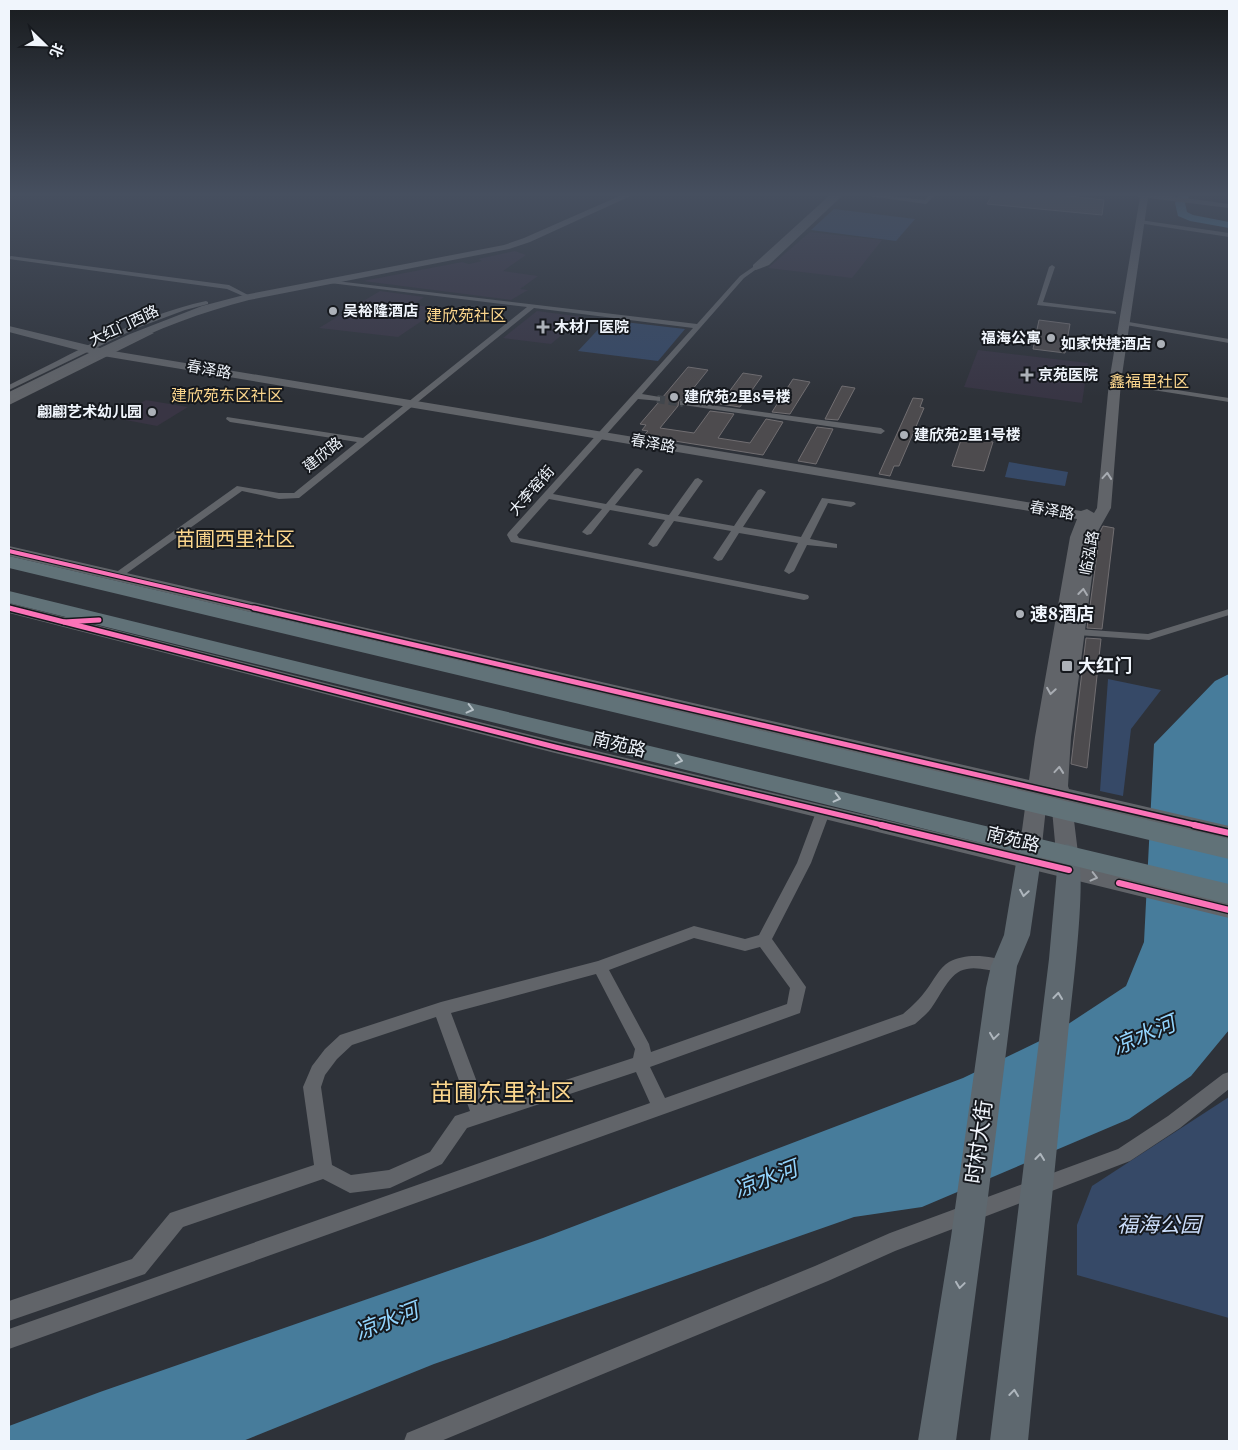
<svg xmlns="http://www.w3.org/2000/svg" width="1238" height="1450" font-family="Spectral,'Noto Sans SC',serif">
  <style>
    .education { fill: #393544 }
    .medical { fill: #383544 }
    .green { fill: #364967 }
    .water { fill: #477c9b }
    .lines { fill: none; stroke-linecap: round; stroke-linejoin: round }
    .river { fill: #477c9b; fill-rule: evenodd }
    .building { fill: #4d4b4e; stroke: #716e71 }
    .street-tunnel { stroke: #41464c; stroke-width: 8; stroke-dasharray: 8 4; stroke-linecap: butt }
    .street { fill: #616469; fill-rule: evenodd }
    .secondary { fill: #616469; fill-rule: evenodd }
    .primary { fill: #5e686f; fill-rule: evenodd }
    .highway { fill: #617278; fill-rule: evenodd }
    .cycleway-far2-casing { stroke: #16191e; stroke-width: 6 }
    .cycleway-far1-casing { stroke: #16191e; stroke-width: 8 }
    .cycleway-casing { stroke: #16191e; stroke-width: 9 }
    .cycleway-far2 { stroke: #fb73b8; stroke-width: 4 }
    .cycleway-far1 { stroke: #fb73b8; stroke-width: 5 }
    .cycleway { stroke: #fb73b8; stroke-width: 6 }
    .oneway { stroke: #a8acb2 }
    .oneway2 { stroke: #b7c1c7 }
    .oneway3 { stroke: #aeb6bd }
    .poi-dot { fill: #acb1b8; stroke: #16191e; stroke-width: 2 }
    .labels { text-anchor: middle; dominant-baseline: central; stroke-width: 4; stroke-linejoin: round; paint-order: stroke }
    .far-poi-label { font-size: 15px; font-weight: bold; fill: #f0f5fc; stroke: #16191e; text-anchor: start }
    .far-street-label { font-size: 15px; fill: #f0f5fc; stroke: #16191e }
    .far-quarter-label { font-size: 16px; fill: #fbd68d; stroke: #16191e }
    .poi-label { font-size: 18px; font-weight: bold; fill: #f0f5fc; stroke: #16191e; text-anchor: start }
    .street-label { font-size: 18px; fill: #f0f5fc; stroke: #16191e }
    .quarter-label { font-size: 20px; fill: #fbd68d; stroke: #16191e }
    .near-street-label { font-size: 21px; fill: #f0f5fc; stroke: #16191e }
    .near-park-label { font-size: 21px; font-style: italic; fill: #ccdefb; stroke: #16191e }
    .near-water-label { font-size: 22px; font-style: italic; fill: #92d4fd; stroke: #16191e }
    .near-quarter-label { font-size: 24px; fill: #fbd68d; stroke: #16191e }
  </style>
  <rect width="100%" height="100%" fill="#2e3239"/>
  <!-- education -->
  <g class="education">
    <polygon points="810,232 882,240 852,278 768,268"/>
    <polygon points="515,251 526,255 503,271 538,276 520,289 528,290 511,300 363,281 462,262 469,264 482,261 478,259"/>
    <polygon points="380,291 424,297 413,305 441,308 398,337 319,328"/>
    <polygon points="146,400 188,407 157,426 115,418"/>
  </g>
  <!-- medical -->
  <g class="medical">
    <polygon points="537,311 583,317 551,344 503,338"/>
    <polygon points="978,350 1088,363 1082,403 964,387"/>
  </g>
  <!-- green -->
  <g class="green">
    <polygon points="834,209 915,219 896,241 811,230"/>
    <polygon points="607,320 685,329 658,361 578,351"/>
    <polygon points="1009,462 1068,472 1065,486 1005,477"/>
    <polygon points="1108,679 1161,690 1131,729 1123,796 1100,791"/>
    <polygon points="1229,1097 1229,1318 1077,1275 1077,1225 1092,1186"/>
  </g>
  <!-- water -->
  <polygon class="water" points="1229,674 1229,1030 1191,1076 1129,1119 922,1207 854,1217 434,1364 243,1441 9,1441 9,1426 100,1392 543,1238 963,1078 1050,1036 1126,986 1144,942 1154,744 1215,681"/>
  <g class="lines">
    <!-- river -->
    <polygon class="river" points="1180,194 1190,194 1185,203 1187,212 1193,215 1229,222 1229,228 1190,221 1178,216 1175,203"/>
  </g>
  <!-- building -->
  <g class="building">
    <polygon points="993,194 1051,194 1104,200 1102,215 987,204"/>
    <polygon points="1039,320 1070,324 1065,353 1033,349"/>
    <polygon points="688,367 708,370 684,400 679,400 678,406 660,428 694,433 710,411 734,414 718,438 750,443 766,419 783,422 763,455 643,436 648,431 642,430 646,425 640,424 658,403 661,402 662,398"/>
    <polygon points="743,373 762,376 740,407 720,404"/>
    <polygon points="793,379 810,382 790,414 772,412"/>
    <polygon points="842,386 855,388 838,420 825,419"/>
    <polygon points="913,398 923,399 920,407 924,408 899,466 894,466 890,476 879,474"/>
    <polygon points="817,427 833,429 816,464 798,461"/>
    <polygon points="962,437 993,442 984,471 952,466"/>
    <polygon points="1103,526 1114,528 1102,629 1087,628 1100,532"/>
    <polygon points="1086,638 1101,639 1087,768 1071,764"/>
  </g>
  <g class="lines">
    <!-- street-tunnel -->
    <polyline class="street-tunnel" points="657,399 683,403"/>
    <!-- street -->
    <g class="street">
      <polygon points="854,194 873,194 925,200 931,194 936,194 926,204"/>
      <polygon points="1140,220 1229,233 1229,237 1138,223"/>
      <polygon points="11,256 229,285 248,295 243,296 227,289 9,259 9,257"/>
      <polygon points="756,265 759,267 758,268 744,278 642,394 660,397 660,401 638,399 553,494 606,504 635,469 638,468 643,471 615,505 669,515 695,479 698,478 703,481 678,516 734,526 758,490 761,489 766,492 743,527 801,537 822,498 854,502 856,504 851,507 828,503 810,539 837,544 837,548 807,545 794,571 789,574 784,571 798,543 739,533 722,560 718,561 713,558 731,531 674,521 657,546 653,547 648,544 665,520 610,510 591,534 587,535 582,532 602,509 549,499 517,535 519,538 804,594 808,595 809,597 808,599 804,600 511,542 507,535 508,533 693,328 534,308 299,498 279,499 242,491 120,578 112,578 111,576 237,486 279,493 294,493 357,442 230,422 226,419 227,417 363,438 527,307 330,283 327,281 328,280 697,324 740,276"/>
      <polygon points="1052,265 1055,267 1043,302 1114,311 1116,312 1116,314 1037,305 1049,267"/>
      <path d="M206 301 208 302V304L185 310 137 328 9 390V385C73 354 136 316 206 301Z"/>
      <polygon points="1123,321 1229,339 1229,343 1126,325 1122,323"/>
      <polygon points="147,331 154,333 9,405 9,400"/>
      <polygon points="1112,380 1229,398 1229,402 1115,384 1112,384"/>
      <polygon points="680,401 881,428 885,431 881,434 683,405 680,405"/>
      <polygon points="1229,609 1229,615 1149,640 1077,635 1071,632 1077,629 1148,634"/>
      <path d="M823 807 828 809 830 812 811 863 772 939 806 987 800 1013 650 1067 665 1098 903 1014C912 1006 920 999 927 989 934 980 939 968 949 962 967 952 991 956 1010 962L1012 966 1010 970C996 975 982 966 967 969 949 971 940 998 929 1011 925 1015 920 1020 915 1024L9 1349V1329L650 1103 636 1072 467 1128 442 1164 390 1188 350 1193 323 1179 183 1227 145 1274 9 1321V1301L132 1259 170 1213 314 1165 303 1087 312 1066 325 1049 340 1035 441 1002 598 961 694 926 745 939 759 935 797 863 816 812 818 809ZM694 938 745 951 760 947 790 988 787 1004 651 1052 649 1044 609 970ZM596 974 635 1049 633 1058 486 1106 451 1013ZM436 1017 470 1111 455 1116 430 1152 389 1170 351 1175 332 1165 321 1087 325 1075 337 1059 352 1045Z"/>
      <polygon points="1229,1072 1229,1089 1180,1128 1130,1161 895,1251 828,1281 441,1441 404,1441 407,1433 815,1266 890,1233 1118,1149 1168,1116 1223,1074"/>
    </g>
    <!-- secondary -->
    <g class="secondary">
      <path d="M624 194H635L530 242 509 249 249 300C202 312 157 329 113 351L1081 511 1087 509 1094 513 1097 508 1109 382 1140 197 1130 194H1156L1229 204V208L1148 198 1121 382 1111 508 1098 531 1071 737 1068 786 1069 789 1229 826V840L1072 804 1078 853 1075 858 1067 861 1059 858 1056 853 1051 799 1047 798 1042 845 1038 850 1031 853 1024 850 1020 845 1027 793 9 556V546L1029 780 1035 737 1070 537 1077 519 103 356 9 401V392L89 353 9 332V326L100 348 130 334 202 306 244 295 504 245 524 238Z"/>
      <polygon points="831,194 844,194 769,265 756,270 753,269 753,265"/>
      <polygon points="9,603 64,617 82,617 84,622 555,741 1229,902 1229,918 555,753 9,613"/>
    </g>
    <!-- primary -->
    <g class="primary">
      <polygon points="1031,836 1039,839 1043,845 1030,935 1017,966 1014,988 983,1237 956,1441 918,1441 951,1237 986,988 991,966 1004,935 1019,845 1023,839"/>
      <path d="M1067 844 1076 847C1089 870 1071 1001 1068 1034 1055 1170 1041 1305 1028 1441H990L1049 959 1057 870 1055 853 1058 847Z"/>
    </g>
    <!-- highway -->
    <g class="highway">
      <polygon points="9,556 1229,839 1229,859 9,568"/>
      <polygon points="9,591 369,679 1229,884 1229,904 9,603"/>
    </g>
    <!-- cycleway-far2 casing -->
    <g class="cycleway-far2-casing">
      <g id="cycleway-far2">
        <polyline points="9,551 259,609"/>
        <polyline points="9,608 12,609"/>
      </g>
    </g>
    <!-- cycleway-far1 casing -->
    <g class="cycleway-far1-casing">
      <g id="cycleway-far1">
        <polyline points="9,608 64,622 99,620"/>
        <polyline points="254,608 1199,826"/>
        <polyline points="64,622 555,747 886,826"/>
      </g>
    </g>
    <!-- cycleway casing -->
    <g class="cycleway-casing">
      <g id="cycleway">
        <polyline points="881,825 1069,870"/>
        <polyline points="1194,825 1229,833"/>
        <polyline points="1119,883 1229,910"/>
      </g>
    </g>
    <!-- cycleway-far2 -->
    <use href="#cycleway-far2" class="cycleway-far2"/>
    <!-- cycleway-far1 -->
    <use href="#cycleway-far1" class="cycleway-far1"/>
    <!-- cycleway -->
    <use href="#cycleway" class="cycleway"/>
  </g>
  <!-- one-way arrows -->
  <defs><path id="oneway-chevron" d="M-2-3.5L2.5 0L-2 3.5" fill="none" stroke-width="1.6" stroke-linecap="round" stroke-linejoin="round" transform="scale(1.25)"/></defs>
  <g class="oneway">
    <use href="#oneway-chevron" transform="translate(1107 476) rotate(-85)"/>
    <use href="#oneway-chevron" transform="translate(1083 592) rotate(-83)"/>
    <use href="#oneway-chevron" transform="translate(1051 691) rotate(99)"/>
    <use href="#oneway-chevron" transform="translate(1059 770) rotate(-85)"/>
    <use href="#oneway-chevron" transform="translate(1094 877) rotate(14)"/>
  </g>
  <g class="oneway2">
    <use href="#oneway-chevron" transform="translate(470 709) rotate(14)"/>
    <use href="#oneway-chevron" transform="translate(679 760) rotate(14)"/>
    <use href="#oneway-chevron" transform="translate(837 798) rotate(14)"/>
  </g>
  <g class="oneway3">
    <use href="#oneway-chevron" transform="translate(1024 893) rotate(99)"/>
    <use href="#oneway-chevron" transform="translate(1058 996) rotate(-84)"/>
    <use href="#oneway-chevron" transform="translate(994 1036) rotate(98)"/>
    <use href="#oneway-chevron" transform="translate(1040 1157) rotate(-84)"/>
    <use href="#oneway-chevron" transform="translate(960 1285) rotate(98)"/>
    <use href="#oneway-chevron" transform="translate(1014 1393) rotate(-84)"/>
  </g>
  <!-- sky -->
  <linearGradient id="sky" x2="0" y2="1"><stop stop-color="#191c1f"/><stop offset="0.49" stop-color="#464f5f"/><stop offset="1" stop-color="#464f5f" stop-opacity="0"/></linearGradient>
  <rect width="1238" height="397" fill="url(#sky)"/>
  <!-- markers -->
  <g class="poi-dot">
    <circle cx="333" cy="311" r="5"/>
    <path d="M540.5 319.5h5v5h5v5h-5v5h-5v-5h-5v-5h5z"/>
    <circle cx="1051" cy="338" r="5"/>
    <circle cx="1161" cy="344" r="5"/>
    <path d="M1024.5 367.5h5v5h5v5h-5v5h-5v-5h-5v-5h5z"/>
    <circle cx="674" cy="397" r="5"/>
    <circle cx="152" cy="412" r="5"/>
    <circle cx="904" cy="435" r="5"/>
    <circle cx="1020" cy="614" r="5"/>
    <rect x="1061" y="660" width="12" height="12" rx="2.5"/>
  </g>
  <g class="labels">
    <!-- far-poi labels -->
    <g class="far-poi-label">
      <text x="343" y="311">吴裕隆酒店</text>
      <text x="554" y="327">木材厂医院</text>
      <text x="1041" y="338" text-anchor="end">福海公寓</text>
      <text x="1151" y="344" text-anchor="end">如家快捷酒店</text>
      <text x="1038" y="375">京苑医院</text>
      <text x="684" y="397">建欣苑2里8号楼</text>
      <text x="142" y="412" text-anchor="end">翩翩艺术幼儿园</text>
      <text x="914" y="435">建欣苑2里1号楼</text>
    </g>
    <!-- far-street labels -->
    <g class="far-street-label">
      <text transform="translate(124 326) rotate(-25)">大红门西路</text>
      <text transform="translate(209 370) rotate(10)">春泽路</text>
      <text transform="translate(653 444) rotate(10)">春泽路</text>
      <text transform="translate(323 455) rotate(-39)">建欣路</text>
      <text transform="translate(532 491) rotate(-49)">大李窑街</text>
      <text transform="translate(1052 511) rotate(10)">春泽路</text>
      <text transform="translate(1090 553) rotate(-79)">临泓路</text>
    </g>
    <!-- far-quarter labels -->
    <g class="far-quarter-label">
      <text x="466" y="316">建欣苑社区</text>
      <text x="1149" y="382">鑫福里社区</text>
      <text x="227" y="396">建欣苑东区社区</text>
    </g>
    <!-- poi labels -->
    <g class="poi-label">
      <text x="1030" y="614">速8酒店</text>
      <text x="1078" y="666">大红门</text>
    </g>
    <!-- street labels -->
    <g class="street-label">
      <text transform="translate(619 745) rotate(14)">南苑路</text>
      <text transform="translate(1013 840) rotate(14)">南苑路</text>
    </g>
    <!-- quarter labels -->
    <g class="quarter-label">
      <text x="235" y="540">苗圃西里社区</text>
    </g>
    <!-- near-street labels -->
    <g class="near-street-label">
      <text transform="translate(980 1142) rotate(-82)">时村大街</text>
    </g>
    <!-- near-park labels -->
    <g class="near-park-label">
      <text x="1159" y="1226">福海公园</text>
    </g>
    <!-- near-water labels -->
    <g class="near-water-label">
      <text transform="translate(1144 1036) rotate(-23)">凉水河</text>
      <text transform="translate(766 1180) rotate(-21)">凉水河</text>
      <text transform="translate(387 1322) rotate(-21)">凉水河</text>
    </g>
    <!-- near-quarter labels -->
    <g class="near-quarter-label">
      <text x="502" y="1094">苗圃东里社区</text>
    </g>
  </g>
  <!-- border -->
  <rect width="1238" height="1450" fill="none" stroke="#f0f5fc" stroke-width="20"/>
  <!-- north arrow -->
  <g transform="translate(45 45) rotate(113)" stroke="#16191e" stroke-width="4" paint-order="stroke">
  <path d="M0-4L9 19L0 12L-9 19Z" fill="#f0f5fc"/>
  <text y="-8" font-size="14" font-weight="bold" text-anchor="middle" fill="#f0f5fc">北</text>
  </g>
</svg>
